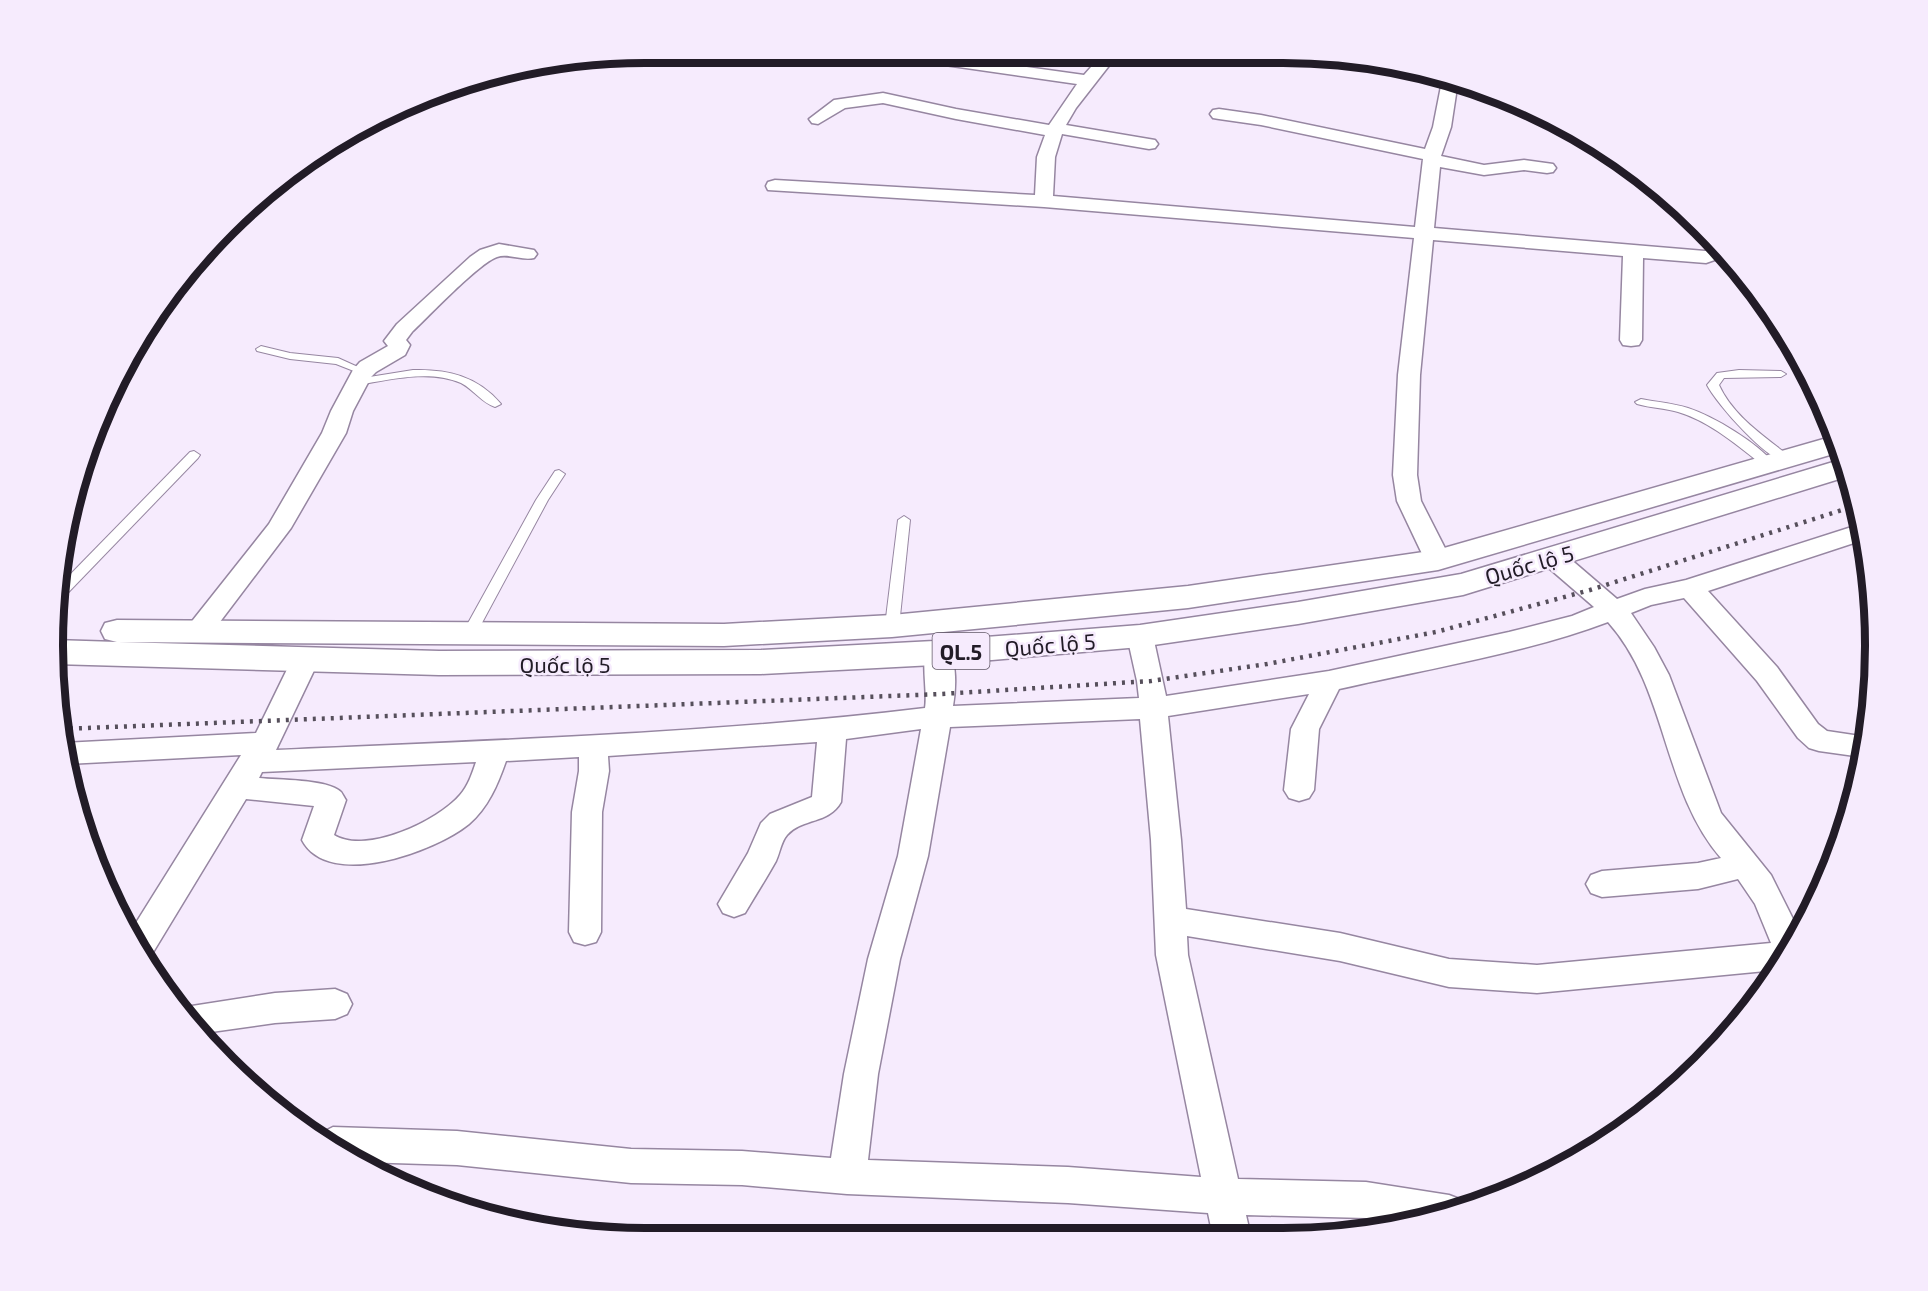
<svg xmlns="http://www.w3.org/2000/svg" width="1928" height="1291" font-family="'Exo 2',sans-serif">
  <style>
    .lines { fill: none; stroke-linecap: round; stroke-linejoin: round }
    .service-casing { stroke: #9686a1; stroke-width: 2 }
    .minor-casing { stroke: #9686a1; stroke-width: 3 }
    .trunk-casing { stroke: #9686a1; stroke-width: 3 }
    .service { fill: #fff; fill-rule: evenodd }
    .minor { fill: #fff; fill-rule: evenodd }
    .trunk { fill: #fff; fill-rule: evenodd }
    .rail { stroke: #564f5b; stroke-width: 4.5; stroke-dasharray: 3 6; stroke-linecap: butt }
    .labels { text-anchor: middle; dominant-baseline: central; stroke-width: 5; stroke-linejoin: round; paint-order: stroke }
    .shield { fill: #f6ebfd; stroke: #625a67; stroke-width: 1.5 }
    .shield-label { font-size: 21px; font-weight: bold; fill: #221c27 }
    .street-label { font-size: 22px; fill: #221c27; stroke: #f6ebfd }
    .rim { fill: none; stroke: #221c27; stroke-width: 8 }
  </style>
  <rect width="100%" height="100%" fill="#f6ebfd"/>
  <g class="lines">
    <!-- service casing -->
    <g class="service-casing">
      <g id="service">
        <polygon points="1005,58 1013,58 1004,69 998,69 997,67"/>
        <polygon points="261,346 290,353 338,358 369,372 364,375 336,364 290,359 257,351 256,349"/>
        <path d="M413 370C447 369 478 376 501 404L495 407C482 403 473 389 461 383 429 369 389 380 357 385L351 382 357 379Z"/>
        <path d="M1739 370 1781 371 1786 374 1781 377 1724 378 1719 385C1733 416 1764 436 1789 456L1791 459 1789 462C1770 465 1716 403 1707 385L1717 373Z"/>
        <path d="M1641 399C1656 402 1673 403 1688 408 1715 417 1756 442 1775 464L1769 468 1765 467C1738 446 1711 422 1678 412 1665 408 1651 408 1637 404L1635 402Z"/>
        <polygon points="194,451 200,455 198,458 60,601 54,602 57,588 190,452"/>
        <polygon points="559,470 565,474 548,500 476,634 474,637 464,637 462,634 536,500 555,471"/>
        <polygon points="904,516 910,520 899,626 892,631 885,626 898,520"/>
      </g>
    </g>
    <!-- minor casing -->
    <g class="minor-casing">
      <g id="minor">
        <polygon points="923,58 962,58 1084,75 1099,58 1115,58 1076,108 1066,125 1149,139 1155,140 1158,144 1155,148 1149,149 1062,134 1055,157 1053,196 1415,227 1423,159 1261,125 1219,119 1213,118 1210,114 1213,110 1219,109 1261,115 1425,149 1433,127 1443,76 1458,81 1451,127 1441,156 1484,165 1524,160 1553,164 1556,168 1553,172 1547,173 1524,170 1484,175 1440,167 1434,228 1705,251 1716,245 1726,256 1706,263 1643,258 1642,340 1639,345 1631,346 1623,345 1620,340 1623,256 1433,240 1420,375 1417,475 1421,501 1451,560 1447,566 1438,568 1429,566 1425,560 1397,501 1393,475 1398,375 1414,238 1044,207 768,190 766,186 768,182 775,180 1035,195 1037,157 1045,135 956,119 883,103 845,108 818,124 812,123 809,119 834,100 883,93 956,109 1049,125 1077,84 931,63"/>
        <path d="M499 244 534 250 537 254 534 258C522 261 508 253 497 257 479 263 428 317 412 332L406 340 410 345 405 355 376 372 371 377 353 411 346 433 291 528 207 639 198 641 189 639 185 632 189 625 269 524 322 433 331 411 353 370 360 362 388 346 384 341 397 324 470 257 480 250Z"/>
        <path d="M1861 524 1863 540 1708 591 1777 667 1818 724 1827 731 1867 737 1862 757 1819 751 1809 748 1798 738 1757 681 1684 598 1651 605 1631 613 1654 647 1669 675 1721 813 1771 875 1799 931 1796 942 1776 970 1537 993 1449 987 1340 961 1187 936 1188 955 1238 1179 1366 1182 1449 1195 1462 1200 1465 1207 1436 1218 1403 1224 1366 1218 1246 1215 1251 1237H1213L1208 1213 1068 1203 847 1194 742 1185 631 1183 457 1165 360 1162 319 1134 333 1127 457 1131 631 1149 742 1151 831 1158 844 1074 868 959 898 856 921 729 846 739 841 802C829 824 802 818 787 835 781 842 780 852 776 861 766 879 755 896 745 913L734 917 723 913 718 904 748 853 761 823 770 814 812 797 817 742 608 756 609 771 602 812 601 932 596 942 585 945 574 942 569 932 572 812 579 771V757L506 761C498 784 488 808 469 824 436 851 329 891 302 840L314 806 246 799 149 959 145 960 129 934 241 755 67 764 63 743 256 733 296 651 306 648 316 651 320 658 276 750C492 740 710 734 925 708 928 691 920 660 928 646L938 644 948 646C957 662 956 689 953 706L1139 698 1137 681 1127 636 1131 629 1140 627 1149 629 1153 636 1166 696 1329 671 1509 632 1572 616 1594 607 1543 563 1539 557 1543 551 1552 549 1561 551 1617 599 1645 589 1686 580ZM1608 622C1668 689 1662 790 1721 858L1698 863 1602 871 1591 875 1586 884 1591 893 1602 897 1698 889 1738 879 1755 904 1771 943 1537 965 1449 959 1340 933 1186 909 1181 840 1168 716 1309 694 1291 729 1284 790 1289 798 1299 801 1309 798 1314 790 1319 729 1339 689C1426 669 1526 653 1608 622ZM1140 719 1151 840 1156 955 1201 1177 1068 1167 868 1160 878 1074 900 959 928 856 950 727ZM476 762C472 774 468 786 460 795 438 821 366 855 334 835L346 800C345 799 342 793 341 792 328 779 277 780 259 778L262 772Z"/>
        <polygon points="335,989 347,994 352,1004 347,1014 335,1019 275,1023 197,1034 179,1008 275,993"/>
      </g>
    </g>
    <!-- trunk casing -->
    <g class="trunk-casing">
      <polygon id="trunk" points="1834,436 1840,452 1438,570 1188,608 892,637 724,646 118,642 439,651 761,650 934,641 1140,625 1298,602 1461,574 1843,459 1849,476 1463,595 1298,624 1140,647 934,665 761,674 439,675 54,664 54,640 117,642 105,639 101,631 105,623 117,620 724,624 892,615 1188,586 1437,550"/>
    </g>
    <!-- service -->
    <use href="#service" class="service"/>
    <!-- minor -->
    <use href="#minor" class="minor"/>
    <!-- trunk -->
    <use href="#trunk" class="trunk"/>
    <!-- rail -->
    <polyline class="rail" points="61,729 941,694 1151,681 1267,664 1436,632 1590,590 1858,505"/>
  </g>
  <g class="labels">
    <!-- shield labels -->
    <rect class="shield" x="932.5" y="633" width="57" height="36" rx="4.5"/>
    <g class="shield-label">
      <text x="961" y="651">QL.5</text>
    </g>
    <!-- street labels -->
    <g class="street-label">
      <text transform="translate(1529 564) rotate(-16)">Quốc lộ 5</text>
      <text transform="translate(1050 644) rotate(-5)">Quốc lộ 5</text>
      <text x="565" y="664">Quốc lộ 5</text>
    </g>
  </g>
  <!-- crop -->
  <path d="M0 0H1928V1291H0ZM645 63H1283A582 582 0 0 1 1865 645V646A582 582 0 0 1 1283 1228H645A582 582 0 0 1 63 646V645A582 582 0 0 1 645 63Z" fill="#f6ebfd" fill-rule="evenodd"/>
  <path class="rim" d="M645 63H1283A582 582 0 0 1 1865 645V646A582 582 0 0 1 1283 1228H645A582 582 0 0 1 63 646V645A582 582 0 0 1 645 63Z"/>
</svg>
